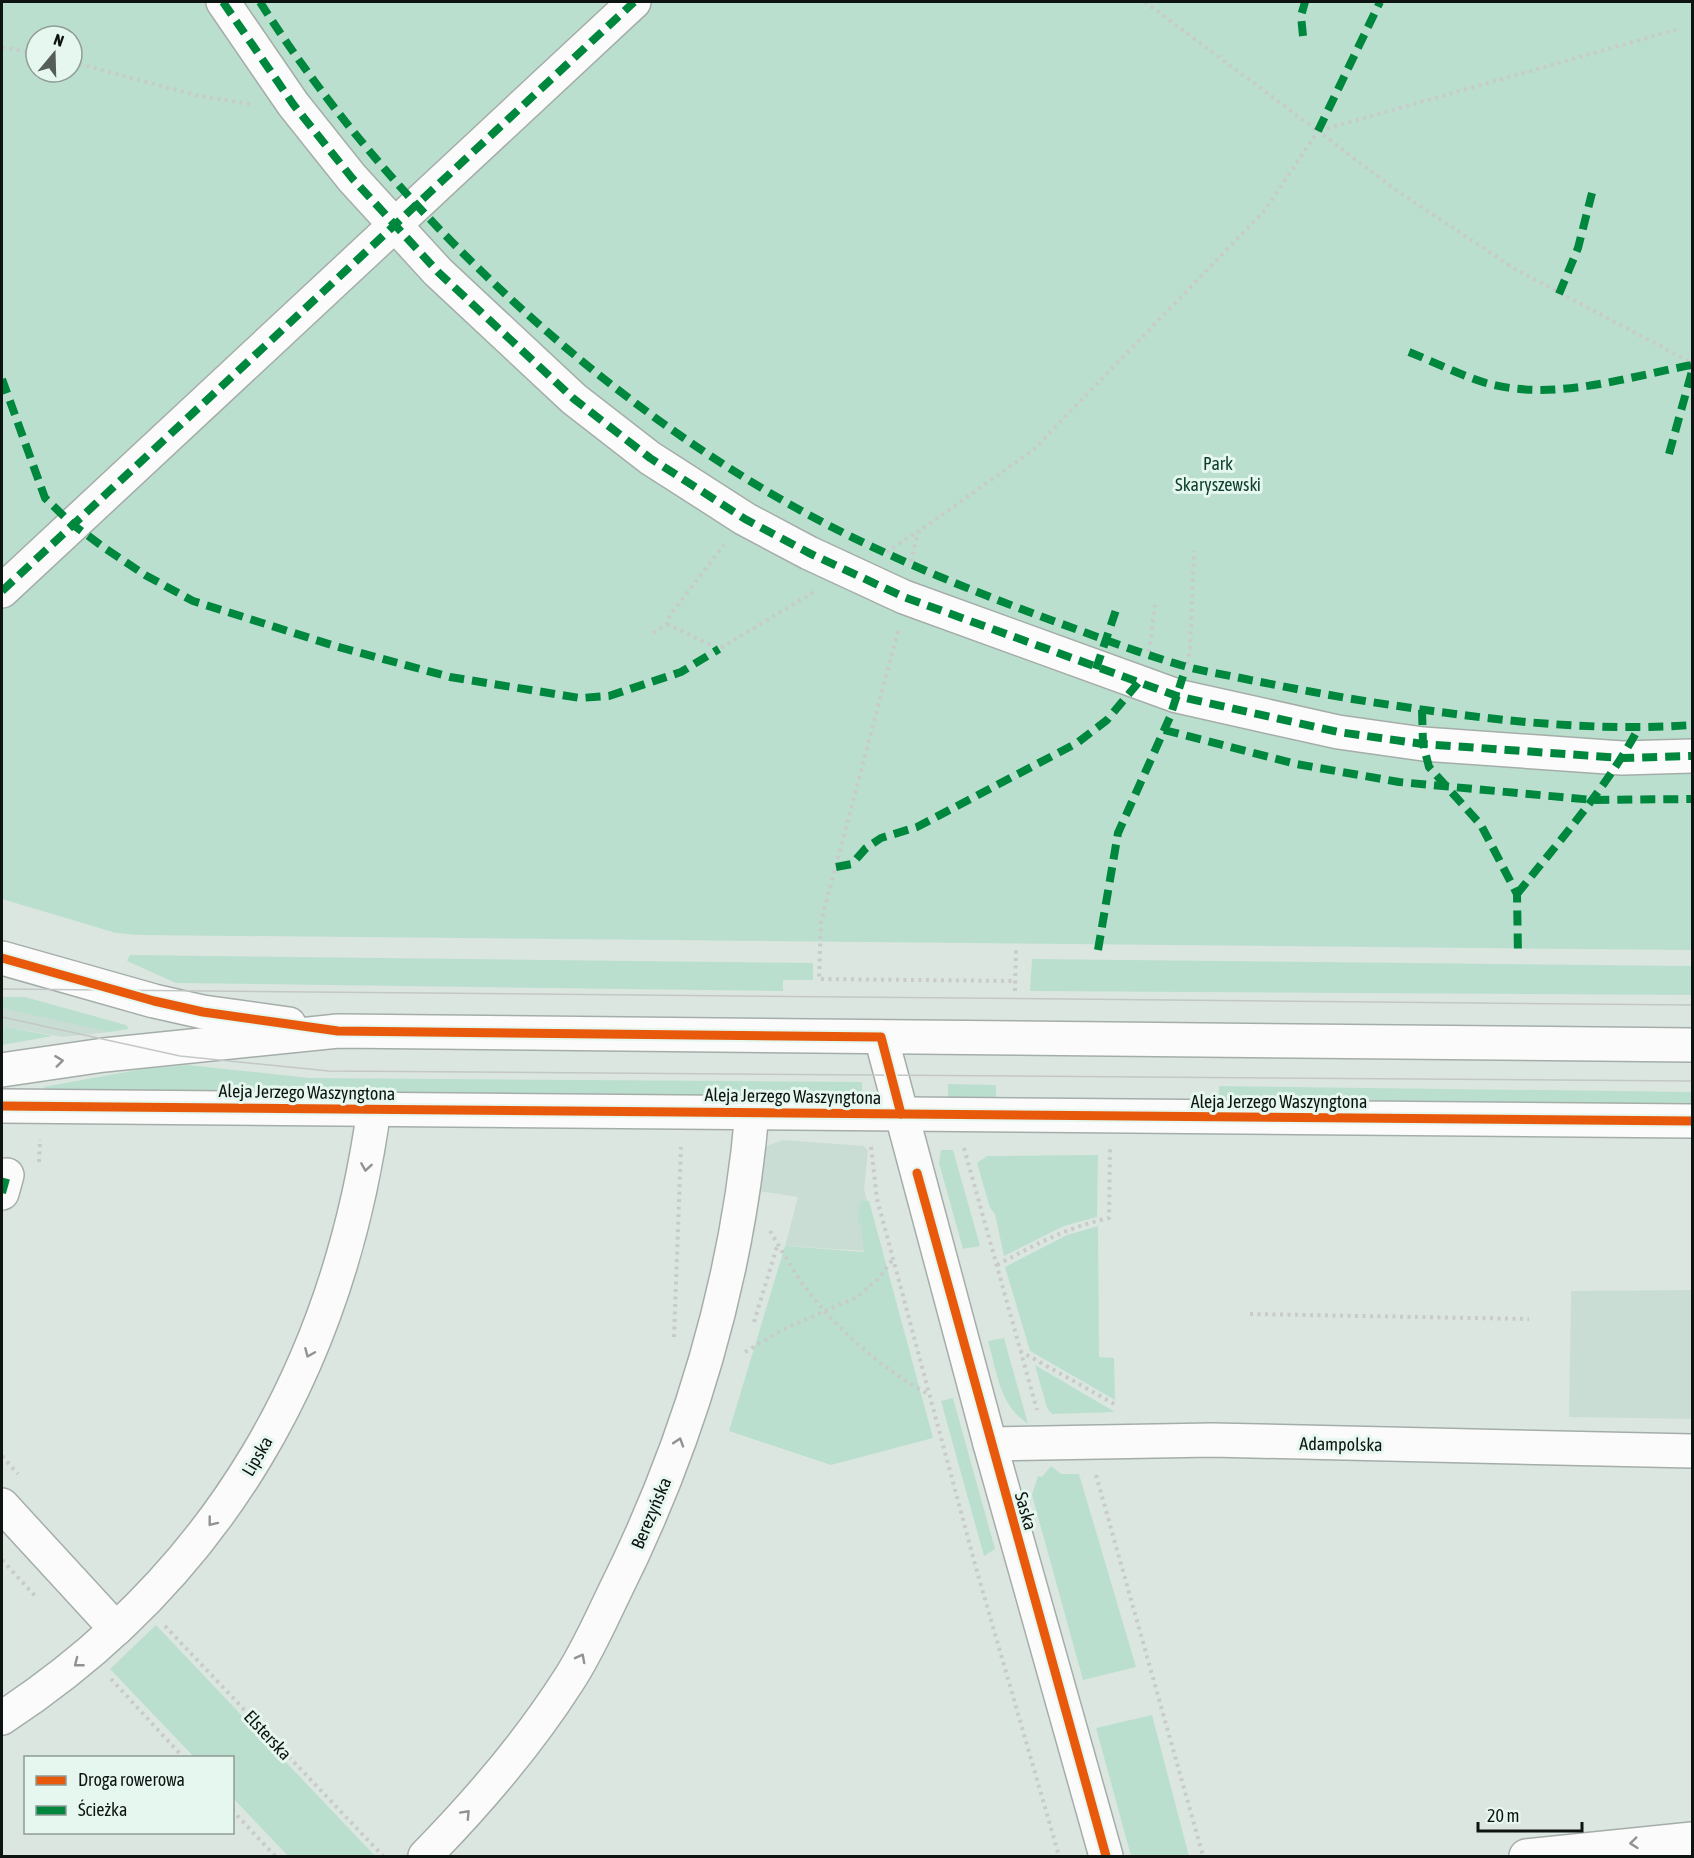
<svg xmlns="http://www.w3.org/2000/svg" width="1694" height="1858" font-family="'Asap Condensed',sans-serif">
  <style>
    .built { fill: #caddd4 }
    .green { fill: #bbdfcf; fill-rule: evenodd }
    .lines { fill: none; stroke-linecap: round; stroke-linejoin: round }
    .street-casing { stroke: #a5ada9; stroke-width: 36 }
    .secondary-casing { stroke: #a5ada9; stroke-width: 36 }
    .path { stroke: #c8cbca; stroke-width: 4; stroke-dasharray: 3 4.5; stroke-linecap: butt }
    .street { stroke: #fafbfa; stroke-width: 33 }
    .secondary { stroke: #fafbfa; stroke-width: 33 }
    .tram { stroke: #c3c7c5; stroke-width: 1.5 }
    .quiet { stroke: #00873e; stroke-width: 8; stroke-dasharray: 15 8; stroke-linecap: butt }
    .cycleway-casing { stroke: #e5f7ef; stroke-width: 13 }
    .cycleway { stroke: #e8590c; stroke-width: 9 }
    .oneway { stroke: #909392 }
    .labels { text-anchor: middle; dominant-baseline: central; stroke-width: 6; stroke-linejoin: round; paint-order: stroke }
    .park-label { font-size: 18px; fill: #0c3e2d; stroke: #e5f7ef }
    .street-label { font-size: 18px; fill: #0e1412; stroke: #e5f7ef }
  </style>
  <rect width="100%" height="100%" fill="#dce6e1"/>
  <!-- built -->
  <g class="built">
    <polygon points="2,1008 35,1014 110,1032 63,1037 2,1026"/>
    <polygon points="783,1140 864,1146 868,1151 864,1190 883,1252 785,1246 798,1197 753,1190 759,1149"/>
    <polygon points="1692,1290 1692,1419 1569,1417 1571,1291"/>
  </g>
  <!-- green -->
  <g class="green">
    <path d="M2 2H1692V950L138 935 116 933 2 899ZM36 36H72V72H36Z"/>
    <polygon points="130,955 813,963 813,980 783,980 783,991 176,983 127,961"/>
    <polygon points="1032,959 1692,966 1692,995 1030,991"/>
    <polygon points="2,997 25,997 126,1025 129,1029 110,1032 2,1008"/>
    <polygon points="2,1026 7,1027 53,1036 2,1045"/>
    <polygon points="188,1065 310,1078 862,1082 862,1091 852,1097 50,1091 43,1087 143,1069"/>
    <polygon points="948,1084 996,1085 996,1100 948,1100"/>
    <polygon points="1219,1086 1692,1092 1692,1107 1219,1102"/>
    <polygon points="941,1150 953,1150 980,1246 963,1249 939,1163"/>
    <polygon points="1098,1155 1097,1217 1064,1226 1004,1256 995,1214 990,1208 977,1163 987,1156"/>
    <polygon points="860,1201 869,1201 933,1438 831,1465 729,1431 785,1246 864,1252 861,1224 857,1224"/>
    <polygon points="1098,1226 1099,1357 1114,1358 1115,1400 1030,1351 1005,1267 1067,1235"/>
    <path d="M1004 1338 1028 1424C999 1405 997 1372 988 1341Z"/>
    <polygon points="1035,1365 1115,1412 1052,1414 1047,1408"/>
    <polygon points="953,1398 995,1549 984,1556 941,1401"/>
    <polygon points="1051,1466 1061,1474 1079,1474 1136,1667 1083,1680 1032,1495 1038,1476 1042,1477"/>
    <polygon points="156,1625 375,1856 288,1856 233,1798 232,1758 194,1757 110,1669"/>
    <polygon points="1152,1715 1189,1856 1131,1856 1096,1728"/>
  </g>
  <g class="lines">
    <!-- street casing -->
    <g class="street-casing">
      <g id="street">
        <polyline points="223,2 293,104 352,178 438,272 574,399 650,458 745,519 809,553 904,597 1177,696 1338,732 1423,744 1622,758 1692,756"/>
        <polyline points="2,591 634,2"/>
        <polyline points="2,1106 1692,1121"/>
        <polyline points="2,1193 7,1175"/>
        <polyline points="990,1444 1212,1440 1692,1451"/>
        <polyline points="2,1505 116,1629"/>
        <path d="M2 1718C220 1575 339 1365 374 1109"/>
        <path d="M425 1856C478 1802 527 1745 568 1681 586 1654 600 1622 614 1593 689 1443 738 1279 752 1112"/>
        <polyline points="1526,1856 1692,1839"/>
      </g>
    </g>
    <!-- secondary casing -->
    <g class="secondary-casing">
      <g id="secondary">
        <polyline points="2,958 154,1001 203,1012 289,1024"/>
        <polyline points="881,1037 990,1444 1106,1856"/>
        <polyline points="2,1070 104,1055 338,1031 1692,1045"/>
      </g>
    </g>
    <!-- path -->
    <g class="path">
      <polyline points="1145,2 1318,131 1679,29"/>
      <polyline points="2,47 36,54"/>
      <polyline points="72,62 199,96 252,104"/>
      <polyline points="886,552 917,532"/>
      <polyline points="911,562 918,532 1033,450 1265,210 1318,131 1396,190 1515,269 1692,363"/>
      <polyline points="667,624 719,649 814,592"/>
      <polyline points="898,631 821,922 819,979 1015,981"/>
      <polyline points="653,633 667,624 670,615 724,545"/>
      <polyline points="1149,652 1155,605"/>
      <polyline points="1187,664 1190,649 1194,551"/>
      <polyline points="1015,991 1016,950"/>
      <polyline points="871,1147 877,1199 976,1568 1059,1856"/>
      <polyline points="964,1148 1037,1410"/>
      <polyline points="39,1162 40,1139"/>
      <path d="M770 1231C781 1249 792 1269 804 1286 836 1329 883 1370 930 1395"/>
      <path d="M997 1265C1034 1245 1068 1227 1109 1218L1110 1148"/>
      <polyline points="1250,1314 1529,1319"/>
      <polyline points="754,1322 778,1243"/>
      <polyline points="674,1337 681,1147"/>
      <polyline points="1020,1351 1118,1406"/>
      <polyline points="745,1352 782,1330 857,1297 878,1279 893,1259"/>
      <polyline points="2,1456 18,1474"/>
      <polyline points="1096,1475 1203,1856"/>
      <polyline points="2,1560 37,1598"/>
      <polyline points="165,1626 383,1856"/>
      <polyline points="111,1679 184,1758"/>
      <polyline points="232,1810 275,1856"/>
    </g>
    <!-- street -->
    <use href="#street" class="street"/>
    <!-- secondary -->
    <use href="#secondary" class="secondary"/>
    <!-- tram -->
    <g class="tram">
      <polyline points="2,989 1692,1005"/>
      <polyline points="2,1017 180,1056 329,1071 1692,1081"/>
    </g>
    <!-- quiet -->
    <g class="quiet">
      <polyline points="223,2 293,104 352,178 438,272 574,399 650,458 745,519 809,553 904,597 1177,696 1338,732 1423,744 1622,758 1692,756"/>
      <path d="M260 2C389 206 596 400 809 515 885 556 967 589 1048 619 1093 635 1138 653 1184 666 1205 672 1228 675 1250 680 1296 689 1343 698 1391 705 1491 720 1591 732 1692 725"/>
      <polyline points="1303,36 1301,16 1305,2"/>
      <polyline points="1318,131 1380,2"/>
      <polyline points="1559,294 1578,248 1592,193"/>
      <path d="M1409 352C1434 362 1460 375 1486 383 1553 402 1627 377 1692 365"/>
      <polyline points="2,379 45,498 72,524 106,549 145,575 193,601 335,646 450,677 580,698 609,696 681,672 719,649"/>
      <polyline points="1669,454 1692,371"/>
      <polyline points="2,591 634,2"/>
      <polyline points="1096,669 1118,604"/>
      <polyline points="1422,710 1423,744 1429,767 1481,825 1517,894 1518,955"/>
      <polyline points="1164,730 1296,764 1399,782 1593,800 1692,799"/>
      <polyline points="836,867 852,864 866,848 881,838 917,827 1077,743 1107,720 1138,683"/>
      <path d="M1517 894C1559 841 1606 789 1638 729"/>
      <polyline points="1098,950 1118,833 1170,717 1183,676"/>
      <polyline points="2,1193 7,1175"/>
    </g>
    <!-- cycleway casing -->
    <g class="cycleway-casing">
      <g id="cycleway">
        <polyline points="2,958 154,1001 203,1012 338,1031 881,1037 901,1114"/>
        <polyline points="2,1106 1692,1121"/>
        <polyline points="917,1173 1106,1856"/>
      </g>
    </g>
    <!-- cycleway -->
    <use href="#cycleway" class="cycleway"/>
  </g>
  <!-- one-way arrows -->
  <defs><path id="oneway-chevron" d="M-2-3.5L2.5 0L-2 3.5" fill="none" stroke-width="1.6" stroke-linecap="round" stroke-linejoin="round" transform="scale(1.5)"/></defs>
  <g class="oneway">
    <use href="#oneway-chevron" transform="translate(59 1061) rotate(-7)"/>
    <use href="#oneway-chevron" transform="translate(366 1167) rotate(99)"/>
    <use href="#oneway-chevron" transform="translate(309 1353) rotate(113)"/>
    <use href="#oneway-chevron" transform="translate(679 1442) rotate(-72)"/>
    <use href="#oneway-chevron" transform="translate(212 1522) rotate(128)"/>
    <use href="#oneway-chevron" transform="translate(581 1658) rotate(-62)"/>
    <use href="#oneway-chevron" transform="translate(78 1663) rotate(142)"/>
    <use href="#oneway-chevron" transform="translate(466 1814) rotate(-47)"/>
    <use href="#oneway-chevron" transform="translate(1634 1843) rotate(174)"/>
  </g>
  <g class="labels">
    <!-- park labels -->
    <g class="park-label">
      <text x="1218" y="463">Park<tspan x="1218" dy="21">Skaryszewski</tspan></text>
    </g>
    <!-- street labels -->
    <g class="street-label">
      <text transform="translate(307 1092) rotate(1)">Aleja Jerzego Waszyngtona</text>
      <text transform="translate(793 1096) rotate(1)">Aleja Jerzego Waszyngtona</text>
      <text x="1279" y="1101">Aleja Jerzego Waszyngtona</text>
      <text transform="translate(1341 1444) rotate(1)">Adampolska</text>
      <text transform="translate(257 1456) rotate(-60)">Lipska</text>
      <text transform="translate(1026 1511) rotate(74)">Saska</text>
      <text transform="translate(651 1513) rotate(-67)">Berezyńska</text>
      <text transform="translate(268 1735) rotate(47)">Elsterska</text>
    </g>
  </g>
  <!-- border -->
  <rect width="1694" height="1858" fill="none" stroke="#0e1412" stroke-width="6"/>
  <!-- legend -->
  <rect x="24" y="1756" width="210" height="78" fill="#e5f7ef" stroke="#8f9c97" stroke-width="1.5"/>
  <rect x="36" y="1776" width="30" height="9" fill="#e8590c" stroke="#8f9c97" stroke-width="1.5"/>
  <text x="78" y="1786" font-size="18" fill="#0e1412">Droga rowerowa</text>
  <rect x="36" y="1806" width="30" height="9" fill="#00873e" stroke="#8f9c97" stroke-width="1.5"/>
  <text x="78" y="1816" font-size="18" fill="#0e1412">Ścieżka</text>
  <!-- north arrow -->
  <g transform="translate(54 54) rotate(19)"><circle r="28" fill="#e5f7ef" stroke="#8f9c97" stroke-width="1.5"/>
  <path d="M0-4.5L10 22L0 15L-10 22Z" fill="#565e5a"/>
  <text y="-9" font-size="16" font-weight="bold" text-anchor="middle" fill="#0e1412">N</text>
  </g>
  <!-- scale -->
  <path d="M1478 1822v9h104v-9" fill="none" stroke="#0e1412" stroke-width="3"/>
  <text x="1487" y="1822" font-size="18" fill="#0e1412" stroke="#e5f7ef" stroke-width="4.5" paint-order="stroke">20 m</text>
</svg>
